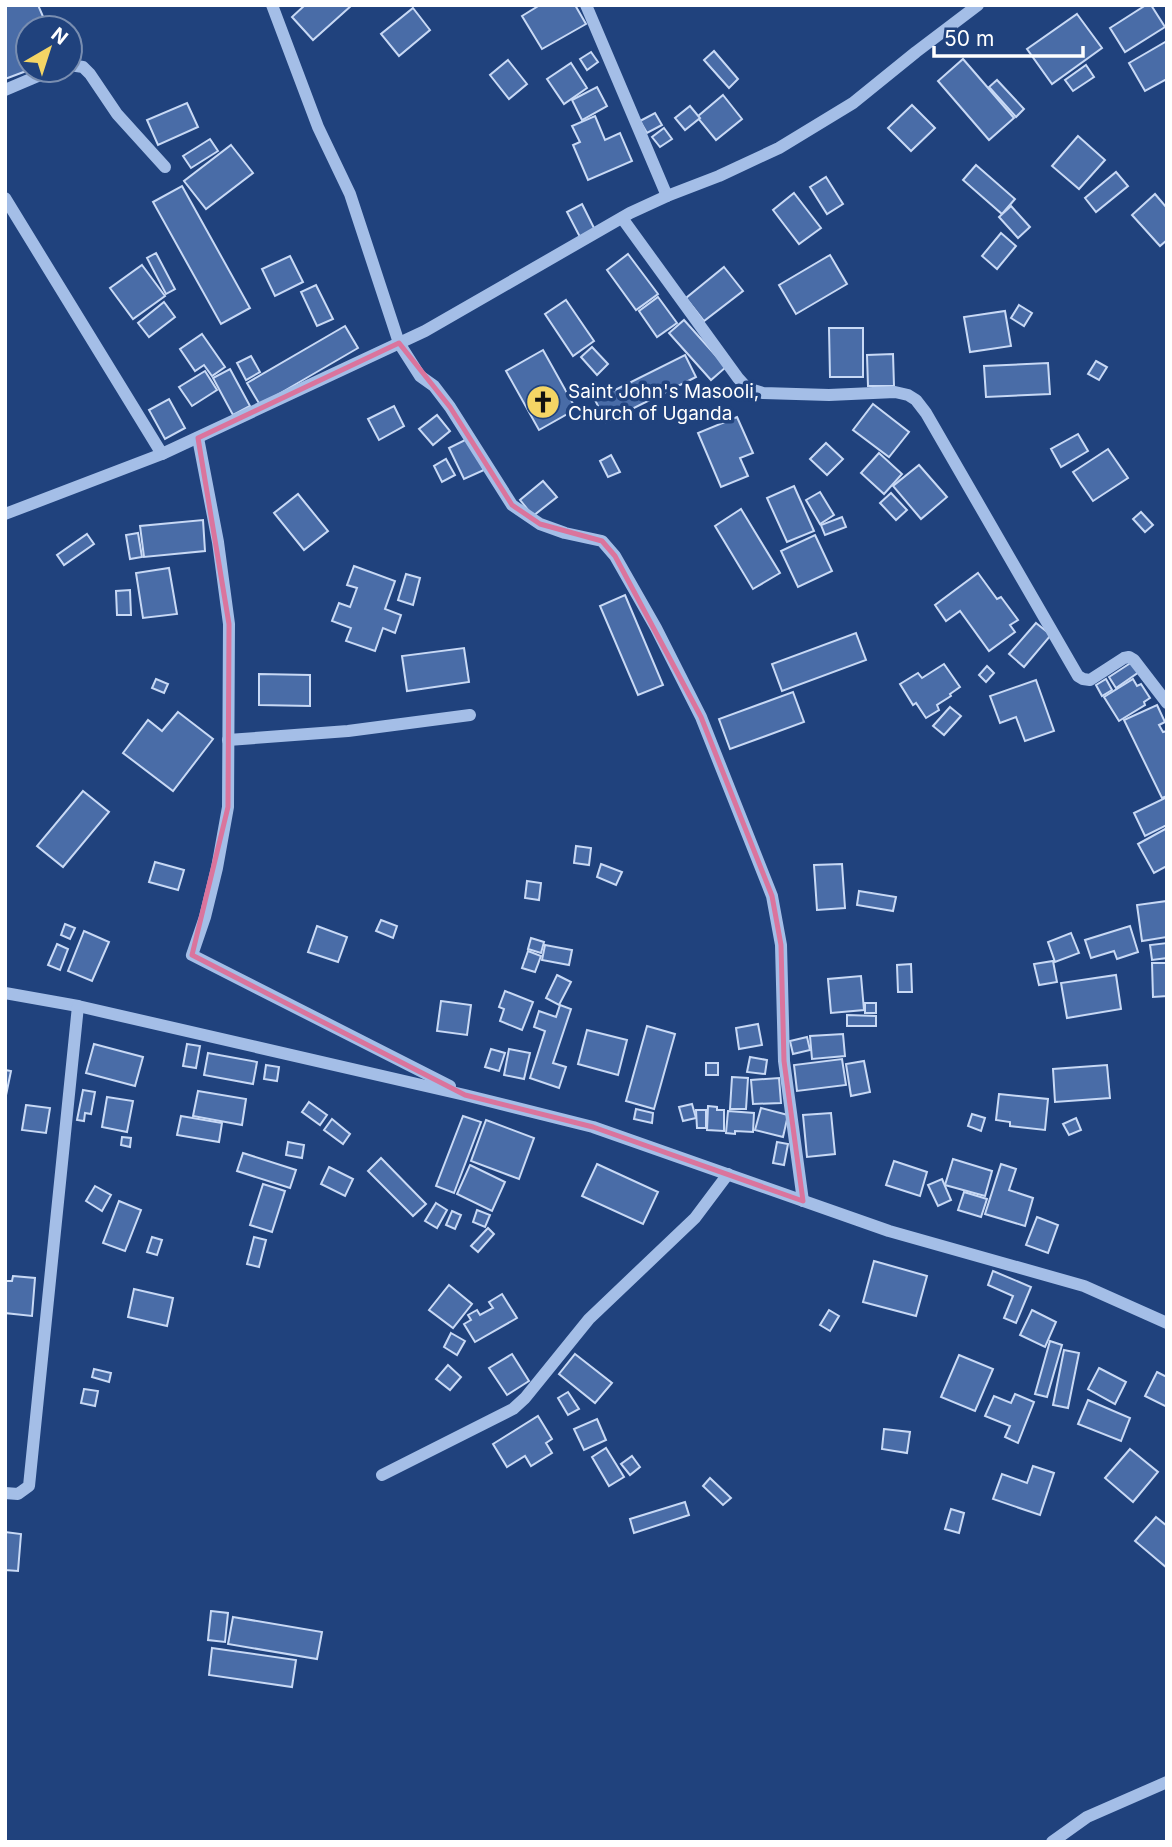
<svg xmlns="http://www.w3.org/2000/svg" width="1172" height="1847" font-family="Inter,sans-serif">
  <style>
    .building { fill: #496ca7; stroke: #c8d9f5; stroke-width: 2 }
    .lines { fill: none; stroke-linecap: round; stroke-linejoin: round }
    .minor { stroke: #a4bee7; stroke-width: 12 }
    .marked { fill: none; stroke: #da749d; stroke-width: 5; stroke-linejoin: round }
    .labels { text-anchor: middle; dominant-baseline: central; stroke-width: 7; stroke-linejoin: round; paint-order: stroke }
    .poi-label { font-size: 19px; fill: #fff; stroke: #20427d; text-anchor: start }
  </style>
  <rect width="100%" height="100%" fill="#20427d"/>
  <!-- building -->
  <g class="building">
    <polygon points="5,5 38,5 48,28 28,28 29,70 5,79"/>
    <polygon points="305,5 352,5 313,40 292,17"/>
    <polygon points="540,5 575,5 586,24 542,49 522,16"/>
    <polygon points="1146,5 1151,5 1165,27 1125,52 1110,28"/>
    <polygon points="413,8 430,30 399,56 381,34"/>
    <polygon points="1077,14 1102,48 1052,84 1027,49"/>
    <polygon points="1167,41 1167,79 1145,91 1129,63"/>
    <polygon points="714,51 738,79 729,88 704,60"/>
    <polygon points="591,52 598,62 587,70 580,59"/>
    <polygon points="963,59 1014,118 989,140 938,81"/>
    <polygon points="508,60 527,84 509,99 490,75"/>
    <polygon points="571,63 587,88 564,104 547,79"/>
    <polygon points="1086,65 1094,77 1073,91 1065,80"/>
    <polygon points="997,80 1024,109 1016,117 989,87"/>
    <polygon points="597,87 607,106 582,120 572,100"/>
    <polygon points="723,95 742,119 716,140 697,117"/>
    <polygon points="187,103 198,127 158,145 147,120"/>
    <polygon points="912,105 935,128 911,151 888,128"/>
    <polygon points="690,106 700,118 685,130 675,118"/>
    <polygon points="655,113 662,125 647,133 640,121"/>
    <polygon points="595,116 605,140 620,133 632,161 588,180 573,145 580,142 572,126"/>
    <polygon points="664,128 672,139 660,147 652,137"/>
    <polygon points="1078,136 1105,160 1079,189 1052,166"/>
    <polygon points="210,139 218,151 191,168 183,156"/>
    <polygon points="231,145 253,173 206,209 184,181"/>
    <polygon points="976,165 1015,199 1002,214 963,180"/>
    <polygon points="1116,172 1128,186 1096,212 1085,198"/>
    <polygon points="826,177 843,204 827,214 810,187"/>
    <polygon points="182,186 250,308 221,324 153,202"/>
    <polygon points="794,193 821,228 799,244 773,210"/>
    <polygon points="1155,194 1167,208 1167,240 1160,246 1132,215"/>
    <polygon points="582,204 596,232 581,239 567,212"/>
    <polygon points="1011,206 1030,227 1018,238 999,217"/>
    <polygon points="1001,233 1016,246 997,269 982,256"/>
    <polygon points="156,253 175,289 166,294 147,258"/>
    <polygon points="628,254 658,294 636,310 607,270"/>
    <polygon points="830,255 847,284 796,314 779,285"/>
    <polygon points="290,256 303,282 275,296 262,269"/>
    <polygon points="142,265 165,296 133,319 110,288"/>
    <polygon points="724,267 743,291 704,321 686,298"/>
    <polygon points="316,285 333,319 317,326 301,292"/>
    <polygon points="658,297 677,323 657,337 639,311"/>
    <polygon points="566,300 594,341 573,356 545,314"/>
    <polygon points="164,302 175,317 149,337 138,323"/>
    <polygon points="1019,305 1032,313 1024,326 1011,318"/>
    <polygon points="1005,311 1011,346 970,352 964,317"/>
    <polygon points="684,320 726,367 711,380 669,333"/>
    <polygon points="345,326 358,348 260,405 247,383"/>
    <polygon points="829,328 863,328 863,377 830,377"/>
    <polygon points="202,334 225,367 212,376 204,365 195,371 180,349"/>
    <polygon points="592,347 608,364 597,375 581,357"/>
    <polygon points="543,350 576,409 539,430 506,371"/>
    <polygon points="893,354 894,386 868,386 867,355"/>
    <polygon points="685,355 696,377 606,422 595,400"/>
    <polygon points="251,356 260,372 246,380 237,363"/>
    <polygon points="1096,361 1107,367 1099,380 1088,374"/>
    <polygon points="1048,363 1050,394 986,397 984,366"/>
    <polygon points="230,369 250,406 233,415 213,378"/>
    <polygon points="205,371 217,390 192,406 179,387"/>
    <polygon points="169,399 185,428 165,439 149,410"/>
    <polygon points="873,404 909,432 889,457 853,430"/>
    <polygon points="394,406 404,426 379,440 368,419"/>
    <polygon points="437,415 450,431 433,445 419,429"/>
    <polygon points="737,417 753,453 740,458 748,476 721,487 698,433"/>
    <polygon points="1078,434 1088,451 1061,467 1051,449"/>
    <polygon points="469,438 484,470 464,479 449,448"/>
    <polygon points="826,443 843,459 827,475 810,459"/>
    <polygon points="1108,449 1128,478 1093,501 1073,472"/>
    <polygon points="879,453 902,474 884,494 861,473"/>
    <polygon points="611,455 620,472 608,477 600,461"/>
    <polygon points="446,459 455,475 442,482 434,466"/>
    <polygon points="919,465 947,497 921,519 893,486"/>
    <polygon points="543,481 557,497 533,516 520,500"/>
    <polygon points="794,486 814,531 787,542 767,498"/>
    <polygon points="820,492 834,515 820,524 806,500"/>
    <polygon points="891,493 907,510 896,520 880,503"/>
    <polygon points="298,494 328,531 304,550 274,513"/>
    <polygon points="741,509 780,573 753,589 715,526"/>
    <polygon points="1141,512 1153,525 1145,532 1133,519"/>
    <polygon points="842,517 846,527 825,535 821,525"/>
    <polygon points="203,520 205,551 144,557 140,526"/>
    <polygon points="138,533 142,557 130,559 126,535"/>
    <polygon points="87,534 94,544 64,565 57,555"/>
    <polygon points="815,535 832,571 798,587 781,551"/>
    <polygon points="354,566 395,581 385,609 401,615 395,633 383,628 375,651 346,641 351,628 332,621 339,603 350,607 357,588 347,585"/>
    <polygon points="169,568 177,614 143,618 136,573"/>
    <polygon points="978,573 997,599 1001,597 1018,620 1010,625 1015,632 989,651 960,611 946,621 935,605"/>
    <polygon points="406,574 420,578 413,605 398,600"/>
    <polygon points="130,590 131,615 117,615 116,591"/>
    <polygon points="625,595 663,685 638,695 600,606"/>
    <polygon points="1036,623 1051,635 1024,667 1009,654"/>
    <polygon points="856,633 866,660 782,691 772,664"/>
    <polygon points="464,648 469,682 407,691 402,656"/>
    <polygon points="1132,662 1139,672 1116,688 1109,677"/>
    <polygon points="944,664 960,687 950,694 951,696 937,705 939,710 926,718 916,703 913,705 900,684 918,673 922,678"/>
    <polygon points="987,666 994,673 986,682 979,675"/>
    <polygon points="259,674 310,675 310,706 259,705"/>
    <polygon points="156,679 168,684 164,693 152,688"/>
    <polygon points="1106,679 1112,690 1102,696 1096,685"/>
    <polygon points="1133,679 1137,686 1141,684 1150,698 1144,702 1145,705 1119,721 1104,697"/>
    <polygon points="1036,680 1054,731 1025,741 1016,717 1000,723 990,696"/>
    <polygon points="793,692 804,722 730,749 719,719"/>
    <polygon points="1157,705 1165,722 1159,725 1163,732 1167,731 1167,796 1162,798 1124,720"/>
    <polygon points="950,707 961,716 944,735 933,726"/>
    <polygon points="178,712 213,739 173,791 123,753 148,720 162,731"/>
    <polygon points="83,791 109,812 63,867 37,846"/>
    <polygon points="1167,797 1167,825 1145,836 1134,813"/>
    <polygon points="1167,828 1167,866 1154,873 1138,844"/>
    <polygon points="576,846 591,848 589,865 574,863"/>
    <polygon points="155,862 184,870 178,890 149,882"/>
    <polygon points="601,864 622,872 616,885 597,877"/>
    <polygon points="842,864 845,908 817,910 814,865"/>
    <polygon points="527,881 541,883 539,900 525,898"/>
    <polygon points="859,891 896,897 893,911 857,905"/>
    <polygon points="1167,901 1167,937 1142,941 1137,905"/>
    <polygon points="381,920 397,926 393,938 376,931"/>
    <polygon points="65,924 75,928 70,939 61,935"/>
    <polygon points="317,926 347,937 338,962 308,952"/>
    <polygon points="1130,926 1138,952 1117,959 1114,951 1091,958 1085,940"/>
    <polygon points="84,931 109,942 92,981 68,971"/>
    <polygon points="1071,933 1079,953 1055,962 1048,942"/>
    <polygon points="531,938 544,942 541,953 528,949"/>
    <polygon points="1167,943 1167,958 1152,960 1150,945"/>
    <polygon points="57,944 68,949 60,970 48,965"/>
    <polygon points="545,945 572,950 569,965 542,960"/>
    <polygon points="528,951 541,956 535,972 522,968"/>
    <polygon points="1053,961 1057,982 1039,985 1034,964"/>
    <polygon points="1152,963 1167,963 1167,996 1153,997"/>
    <polygon points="911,964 912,992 898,992 897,965"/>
    <polygon points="557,975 571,982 559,1005 546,998"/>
    <polygon points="1116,975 1121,1009 1067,1018 1061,983"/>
    <polygon points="861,976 864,1010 831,1013 828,979"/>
    <polygon points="505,991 533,1002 522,1030 500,1021 504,1009 499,1007"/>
    <polygon points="441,1001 471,1005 467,1035 437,1031"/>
    <rect x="865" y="1003" width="11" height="10"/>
    <polygon points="560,1005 571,1009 553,1063 566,1067 559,1088 530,1078 545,1031 534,1027 539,1011 556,1017"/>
    <polygon points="847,1015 876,1016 876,1026 847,1026"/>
    <polygon points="758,1024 762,1045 739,1049 736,1028"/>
    <polygon points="647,1026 675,1034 654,1109 626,1101"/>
    <polygon points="587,1030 627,1040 618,1075 578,1064"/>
    <polygon points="843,1034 845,1056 812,1059 810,1036"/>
    <polygon points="807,1037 810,1050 793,1054 790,1041"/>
    <polygon points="94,1044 143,1057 135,1086 86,1073"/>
    <polygon points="187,1044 200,1046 196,1068 183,1066"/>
    <polygon points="491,1049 505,1053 499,1071 485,1067"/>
    <polygon points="509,1049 530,1053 524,1079 504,1075"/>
    <polygon points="208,1053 257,1062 253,1084 204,1075"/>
    <polygon points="750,1057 767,1060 765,1074 747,1072"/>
    <polygon points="842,1059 846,1085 797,1091 794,1065"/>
    <polygon points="864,1061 870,1092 851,1096 846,1064"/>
    <rect x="706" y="1063" width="12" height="12"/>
    <polygon points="266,1065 279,1067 277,1081 264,1079"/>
    <polygon points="1107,1065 1110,1098 1055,1102 1053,1069"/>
    <polygon points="5,1070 11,1071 5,1100"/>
    <polygon points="732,1077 748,1078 746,1109 730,1109"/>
    <polygon points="779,1078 781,1103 753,1104 751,1080"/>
    <polygon points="83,1090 95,1092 91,1114 85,1113 84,1121 77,1120"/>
    <polygon points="198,1091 246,1099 242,1125 193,1116"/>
    <polygon points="999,1094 1048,1099 1045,1130 1010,1126 1010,1122 996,1120"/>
    <polygon points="107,1097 133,1101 127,1132 102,1127"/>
    <polygon points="309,1102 327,1115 320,1125 302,1112"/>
    <polygon points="692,1104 696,1118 683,1121 679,1107"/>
    <polygon points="26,1105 50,1108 46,1133 22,1130"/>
    <polygon points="708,1106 717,1107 717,1110 724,1110 724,1131 707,1130"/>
    <polygon points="761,1108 788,1115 783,1137 755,1130"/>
    <polygon points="636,1109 653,1113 652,1123 634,1119"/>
    <polygon points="696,1110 706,1110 706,1128 697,1128"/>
    <polygon points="728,1111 754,1113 753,1132 735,1131 735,1134 726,1133"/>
    <polygon points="831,1113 835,1154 807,1157 803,1115"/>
    <polygon points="972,1114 985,1118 981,1131 968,1126"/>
    <polygon points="181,1116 222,1123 219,1142 177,1135"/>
    <polygon points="463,1116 481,1122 454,1193 436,1186"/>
    <polygon points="1076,1118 1081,1130 1069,1135 1063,1124"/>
    <polygon points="332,1119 350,1134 343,1144 324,1130"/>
    <polygon points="486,1120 534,1138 519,1179 471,1161"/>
    <polygon points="122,1137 131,1138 130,1147 121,1145"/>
    <polygon points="288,1142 304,1145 302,1158 286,1155"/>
    <polygon points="777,1142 788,1144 784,1165 773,1163"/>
    <polygon points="243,1153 296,1170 290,1188 237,1171"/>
    <polygon points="381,1158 426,1204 413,1216 368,1171"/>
    <polygon points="953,1159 992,1171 985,1196 945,1185"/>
    <polygon points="894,1161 927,1172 920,1196 886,1185"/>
    <polygon points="597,1164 658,1192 643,1224 582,1196"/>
    <polygon points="1001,1164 1016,1169 1009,1190 1033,1198 1025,1226 985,1214"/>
    <polygon points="470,1165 505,1182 492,1211 457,1194"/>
    <polygon points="329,1167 353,1179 345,1196 321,1184"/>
    <polygon points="942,1179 951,1200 938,1206 928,1185"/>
    <polygon points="263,1184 285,1191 272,1232 250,1225"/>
    <polygon points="95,1186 111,1195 102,1211 86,1201"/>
    <polygon points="964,1192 987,1199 981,1217 958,1210"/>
    <polygon points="119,1201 141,1210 125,1251 103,1243"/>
    <polygon points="436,1203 447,1210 437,1228 425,1221"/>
    <polygon points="477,1210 490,1215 485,1227 473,1222"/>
    <polygon points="452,1211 461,1215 455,1229 446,1225"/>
    <polygon points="1037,1217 1058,1225 1048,1253 1026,1245"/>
    <polygon points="488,1228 494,1234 478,1252 471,1246"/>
    <polygon points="152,1237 162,1240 157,1255 147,1252"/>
    <polygon points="254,1237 266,1240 259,1267 247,1264"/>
    <polygon points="874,1261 927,1276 916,1316 863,1302"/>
    <polygon points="993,1271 1031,1287 1016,1323 1004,1318 1013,1296 988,1285"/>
    <polygon points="13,1276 35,1278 32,1316 5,1313 5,1281 12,1281"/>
    <polygon points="449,1285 472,1304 453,1328 429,1310"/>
    <polygon points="134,1289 173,1298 167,1326 128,1317"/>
    <polygon points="502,1294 517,1318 475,1342 464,1324 471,1320 468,1315 477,1310 480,1315 493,1308 489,1302"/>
    <polygon points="829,1310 839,1316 830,1331 820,1325"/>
    <polygon points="1032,1310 1056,1322 1045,1347 1020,1335"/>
    <polygon points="451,1333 465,1341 457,1355 444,1347"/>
    <polygon points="1050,1341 1062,1345 1047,1397 1035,1394"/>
    <polygon points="1064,1350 1079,1353 1068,1408 1053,1405"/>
    <polygon points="512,1354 529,1381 507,1395 489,1368"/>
    <polygon points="575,1354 612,1383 595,1403 559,1374"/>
    <polygon points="959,1355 993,1369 975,1411 941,1397"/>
    <polygon points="448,1365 461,1377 450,1390 436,1379"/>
    <polygon points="1099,1368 1126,1382 1115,1404 1088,1389"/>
    <polygon points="94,1369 111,1373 109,1382 92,1377"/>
    <polygon points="1157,1372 1167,1377 1167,1407 1145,1396"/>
    <polygon points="84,1389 98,1391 95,1406 81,1403"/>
    <polygon points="568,1392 579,1409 568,1415 558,1398"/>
    <polygon points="1015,1394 1034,1402 1018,1443 1005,1437 1010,1426 985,1416 994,1396 1011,1403"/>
    <polygon points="1088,1400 1130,1418 1121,1441 1078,1424"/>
    <polygon points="538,1416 552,1439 546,1443 552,1453 531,1466 525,1456 507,1467 493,1444"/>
    <polygon points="597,1419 606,1440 584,1450 574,1429"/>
    <polygon points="884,1429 910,1432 907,1453 882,1449"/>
    <polygon points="606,1448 624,1477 609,1486 592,1457"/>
    <polygon points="1130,1449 1158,1472 1133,1502 1105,1478"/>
    <polygon points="632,1456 640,1467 630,1475 621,1464"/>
    <polygon points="1033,1466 1054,1473 1040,1515 993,1499 1002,1474 1027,1483"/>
    <polygon points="710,1478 731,1498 723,1505 703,1486"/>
    <polygon points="685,1502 689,1515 634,1533 630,1519"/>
    <polygon points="951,1509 964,1513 959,1533 945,1529"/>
    <polygon points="1156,1517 1167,1526 1167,1568 1135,1541"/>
    <polygon points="5,1532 21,1534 18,1571 5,1570"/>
    <polygon points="211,1611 228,1613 225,1642 208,1640"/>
    <polygon points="233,1617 322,1632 317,1659 228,1644"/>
    <polygon points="212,1648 296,1660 292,1687 209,1675"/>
  </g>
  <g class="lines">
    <!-- minor -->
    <g class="minor">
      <polyline points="272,5 318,127 350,194 399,343 420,376 434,386 450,407 512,505 540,524 565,533 602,541 615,556 656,628 701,717 772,896 781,945 784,1061 803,1201"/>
      <polyline points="586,5 667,196"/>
      <polyline points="70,65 83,67 90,74 117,114 165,167"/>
      <polyline points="5,90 52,70"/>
      <polyline points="5,198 162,454"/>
      <polyline points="622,218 738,378 747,388 763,393 829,395 895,392 908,395 916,400 926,413 1078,676 1083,679 1090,680 1124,658 1129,657 1134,660 1167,703"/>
      <polyline points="198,438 218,542 229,624 228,807 217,868 205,917 192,955 450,1086"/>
      <polyline points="5,514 162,454 425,331 630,213 667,196 719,176 779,148 853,103 916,52 978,5"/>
      <polyline points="228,740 348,731 470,715"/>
      <polyline points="5,993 78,1006 465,1095 593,1127 889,1231 1084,1286 1167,1323"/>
      <polyline points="382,1475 513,1409 525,1398 589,1319 695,1218 728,1174"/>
      <polyline points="5,1493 18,1494 29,1486 78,1006"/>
      <polyline points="1052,1842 1087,1817 1167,1782"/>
    </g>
  </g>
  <!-- marked area -->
  <path class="marked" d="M399 343 450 407 512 505 540 524 602 541 615 556 701 717 772 896 781 945 784 1061 803 1201 593 1127 465 1095 192 955 228 807 229 624 198 438Z"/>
  <!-- icons -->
  <defs>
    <g id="church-disc" transform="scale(1.75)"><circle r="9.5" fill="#f4d565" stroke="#20427d"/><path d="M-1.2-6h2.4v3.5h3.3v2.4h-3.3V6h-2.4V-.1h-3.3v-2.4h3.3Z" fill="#111"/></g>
  </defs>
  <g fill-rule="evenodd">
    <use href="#church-disc" x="543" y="402"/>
  </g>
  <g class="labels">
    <!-- poi labels -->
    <g class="poi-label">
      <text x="568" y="391">Saint John's Masooli,<tspan x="568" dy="22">Church of Uganda</tspan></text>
    </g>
  </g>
  <!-- border -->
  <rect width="1172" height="1847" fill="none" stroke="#ffffff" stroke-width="14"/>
  <!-- north arrow -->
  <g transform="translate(49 49) rotate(39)"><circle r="33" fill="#20427d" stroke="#798eb1" stroke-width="2"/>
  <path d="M0-5L12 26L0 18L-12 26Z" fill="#f4d565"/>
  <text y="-10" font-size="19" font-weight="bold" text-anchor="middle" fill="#ffffff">N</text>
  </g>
  <!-- scale -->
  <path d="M934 46v10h149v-10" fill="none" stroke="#ffffff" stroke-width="3.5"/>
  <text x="944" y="46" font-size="21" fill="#ffffff" stroke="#20427d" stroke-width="5" paint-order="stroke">50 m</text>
</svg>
